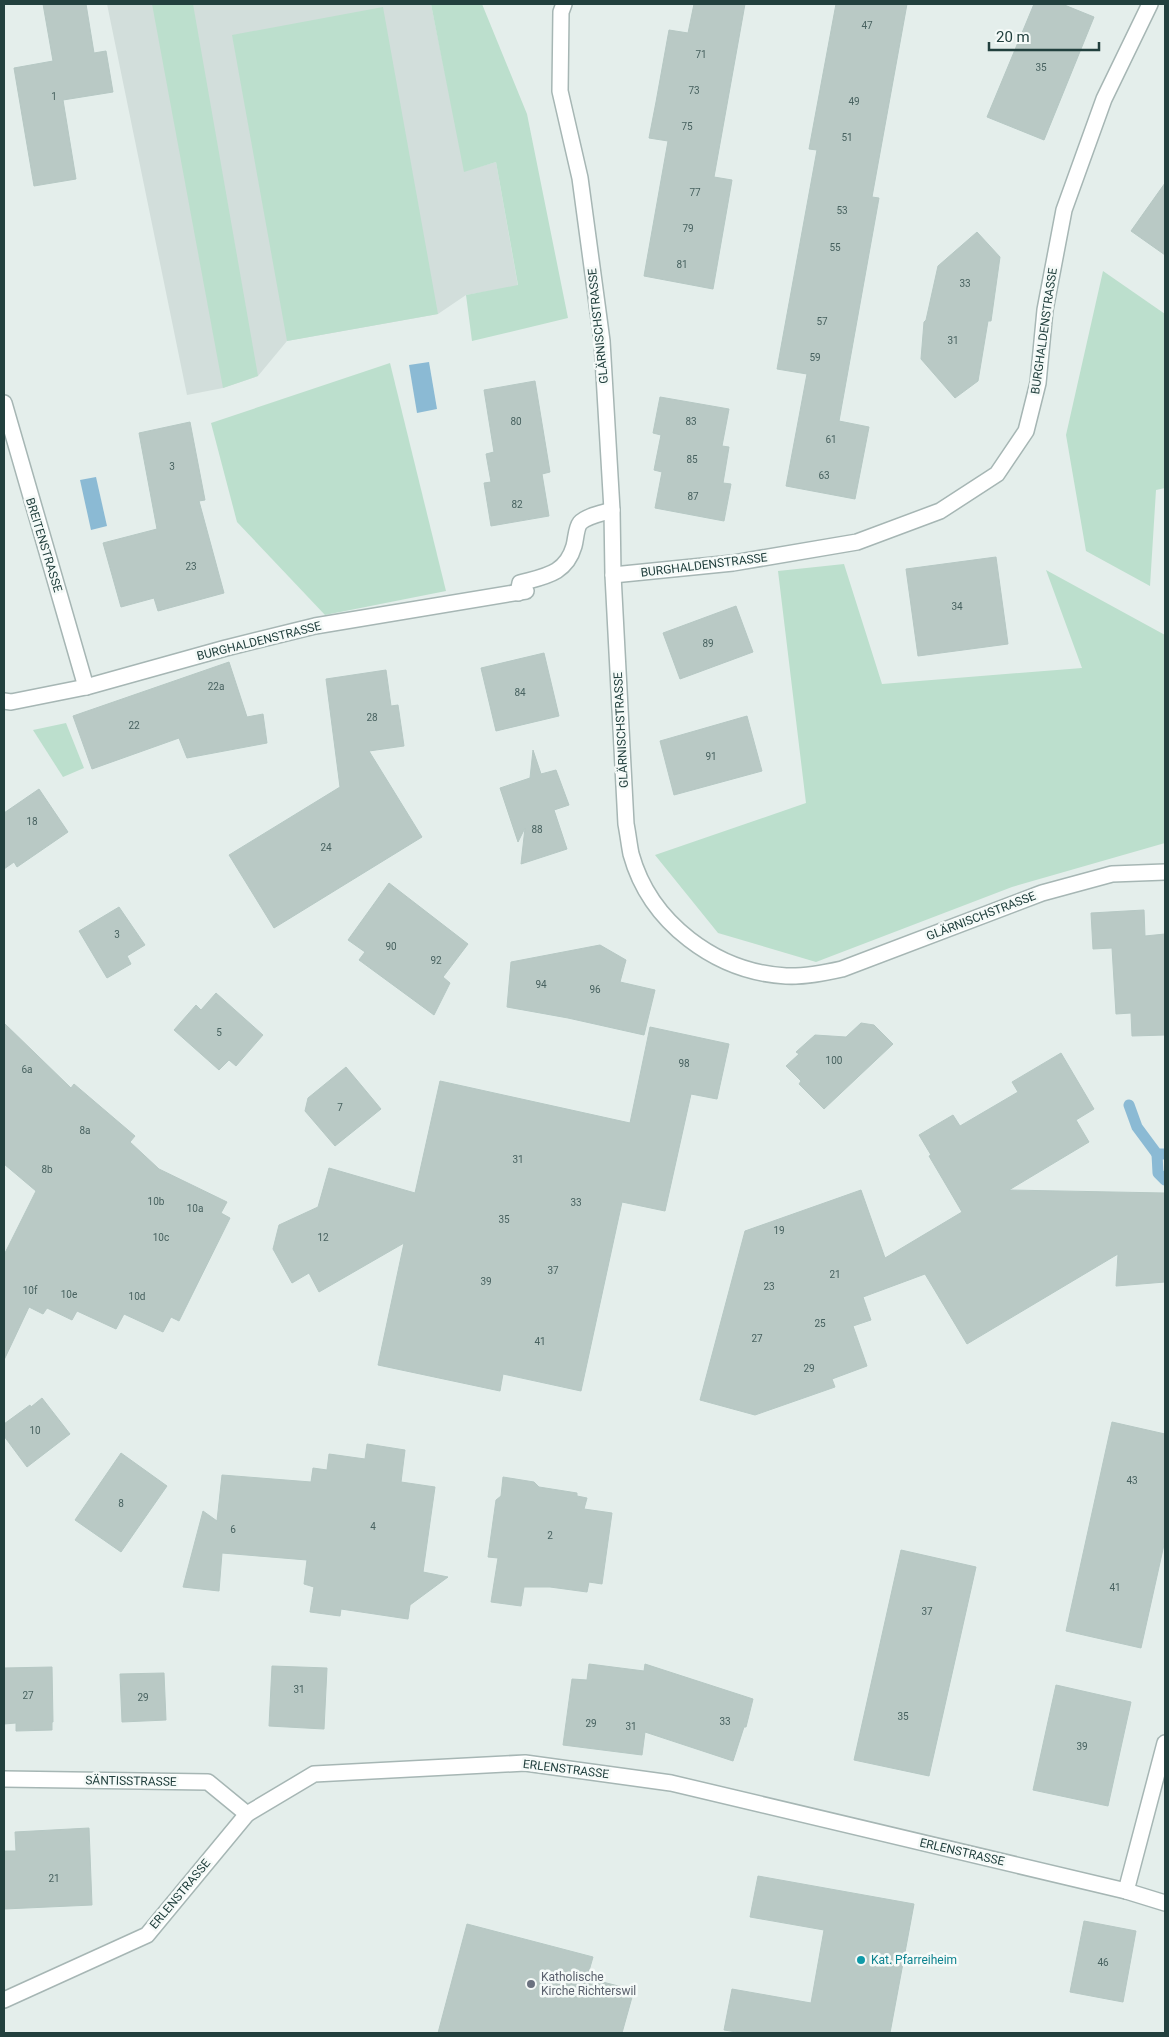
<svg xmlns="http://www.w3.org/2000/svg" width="1169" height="2037" font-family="Roboto,sans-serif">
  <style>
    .built { fill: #d2dedb }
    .green { fill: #bcdfcd }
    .water { fill: #8bbad4 }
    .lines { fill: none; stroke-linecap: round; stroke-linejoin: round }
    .stream { stroke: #8bbad4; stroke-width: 11 }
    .building { fill: #b9c9c5; stroke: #b6c8c4 }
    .pedestrian-casing { stroke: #a6b6b4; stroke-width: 18 }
    .minor-casing { stroke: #a6b6b4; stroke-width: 18 }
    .pedestrian { stroke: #fff; stroke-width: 15 }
    .minor { stroke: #fff; stroke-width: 15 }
    .culture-dot { fill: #0f9aa8; stroke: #f5faf8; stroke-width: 2 }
    .worship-dot { fill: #6b7280; stroke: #f5faf8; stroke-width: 2 }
    .labels { text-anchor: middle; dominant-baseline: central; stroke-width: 5; stroke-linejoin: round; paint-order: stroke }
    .number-label { font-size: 10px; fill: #486260 }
    .street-label { font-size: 12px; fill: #22403e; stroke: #f5faf8 }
    .culture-label { font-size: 12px; fill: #0d838f; stroke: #f5faf8; text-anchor: start }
    .worship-label { font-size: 12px; fill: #5b616d; stroke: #f5faf8; text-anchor: start }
  </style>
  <rect width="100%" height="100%" fill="#e4eeeb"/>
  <!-- built -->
  <polygon class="built" points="107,4 431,4 465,171 496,162 518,286 466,295 438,314 287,341 258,376 223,388 187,395"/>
  <!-- green -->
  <g class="green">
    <polygon points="152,4 193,4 258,376 223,388"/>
    <polygon points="431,4 482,4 527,114 568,318 472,341 466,295 518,285 496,162 464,172"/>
    <polygon points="383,7 438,314 287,341 232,35"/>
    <polygon points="1103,271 1165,314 1165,488 1156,490 1150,586 1086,551 1066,435"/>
    <polygon points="390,363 446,591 325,615 237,522 211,423"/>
    <polygon points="844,564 882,684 1082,668 1046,570 1165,635 1165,843 1012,887 816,962 718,933 655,855 806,803 778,571"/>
    <polygon points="66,723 84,768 63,777 33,730"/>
  </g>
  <!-- water -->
  <g class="water">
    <polygon points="429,362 437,409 417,413 409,365"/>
    <polygon points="96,477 107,526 91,530 80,480"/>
  </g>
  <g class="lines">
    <!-- stream -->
    <g class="stream">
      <polyline points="1129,1105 1137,1127 1157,1154 1165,1154"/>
      <polyline points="1157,1154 1158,1173 1165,1180"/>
    </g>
  </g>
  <!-- building -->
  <g class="building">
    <polygon points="43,4 86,4 94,53 106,51 113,92 63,100 76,179 34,186 14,68 53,61"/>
    <polygon points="694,4 745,4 714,177 732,180 713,289 644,276 668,141 649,138 656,102 669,30 688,33"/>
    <polygon points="836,4 907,4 872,197 879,198 839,421 869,427 855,499 786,486 807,374 777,369 817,150 809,149"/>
    <polygon points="1034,4 1062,4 1094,17 1044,140 987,117"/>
    <polygon points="1165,183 1165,255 1131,231"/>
    <polygon points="977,232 1000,257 991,321 988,321 978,381 955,398 921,359 924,322 926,320 938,266"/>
    <polygon points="535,381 550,472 542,474 549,516 491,526 484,483 491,482 486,454 494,452 484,390"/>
    <polygon points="660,397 729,409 722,446 729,447 723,483 731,484 724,521 655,508 662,472 654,470 661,435 653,433"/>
    <polygon points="190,422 205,500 199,501 224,593 158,611 154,598 121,607 103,543 157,529 139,433"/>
    <polygon points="996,557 1008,644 918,656 906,569"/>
    <polygon points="736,606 753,652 680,679 663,633"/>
    <polygon points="544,653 559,716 496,731 481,668"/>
    <polygon points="229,662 247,717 263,714 267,743 187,758 179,738 92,769 73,716"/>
    <polygon points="386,670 391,706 398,705 404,746 369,751 422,837 274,928 229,855 340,787 326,679"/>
    <polygon points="747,716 762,771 674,795 660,741"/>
    <polygon points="533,750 541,774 556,770 569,805 554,810 567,849 521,864 525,828 518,842 500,788 530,778"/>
    <polygon points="39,789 68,832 17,867 14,862 4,869 4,813"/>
    <polygon points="389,883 468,944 443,977 450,983 434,1015 359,960 365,952 348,940"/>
    <polygon points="119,907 145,945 127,956 131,964 107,978 79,931"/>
    <polygon points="1144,910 1145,936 1165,934 1165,1035 1132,1036 1131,1013 1116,1014 1112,948 1093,949 1091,913"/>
    <polygon points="600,945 626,960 620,982 655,990 644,1035 568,1018 507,1007 511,962"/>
    <polygon points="216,993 263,1035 236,1066 229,1060 219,1070 174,1030 196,1005 201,1010"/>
    <polygon points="4,1023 71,1088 74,1084 135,1136 130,1142 159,1169 227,1202 221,1213 230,1218 179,1321 171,1317 163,1332 124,1314 116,1329 77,1311 72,1320 47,1308 43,1314 29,1307 4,1360 4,1255 36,1191 4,1164"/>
    <polygon points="861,1023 874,1025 893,1044 824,1109 799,1084 801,1081 786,1066 799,1054 796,1052 815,1035 846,1037"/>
    <polygon points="650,1027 729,1044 717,1099 691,1094 665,1211 622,1202 581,1391 503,1374 500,1391 378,1365 404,1243 319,1292 309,1273 292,1283 273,1249 279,1225 318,1207 329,1168 415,1193 440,1081 630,1123"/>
    <polygon points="1061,1053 1094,1109 1076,1120 1089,1142 1009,1190 1165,1193 1165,1282 1116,1286 1118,1254 967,1344 925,1274 863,1297 871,1320 853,1326 867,1366 832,1379 835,1387 755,1415 700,1400 745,1231 861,1190 885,1258 962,1212 929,1156 931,1155 919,1135 953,1115 960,1126 1018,1092 1012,1082"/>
    <polygon points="346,1067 381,1109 335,1146 305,1111 308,1098"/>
    <polygon points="42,1398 70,1434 27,1467 4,1436 4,1424 30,1405 31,1407"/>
    <polygon points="1112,1422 1165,1434 1165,1540 1141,1648 1066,1631"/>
    <polygon points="367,1444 405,1450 401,1482 435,1487 423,1572 448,1577 410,1605 408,1619 341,1609 340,1616 310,1612 314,1587 304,1584 307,1560 222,1553 219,1591 183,1587 203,1511 217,1521 222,1475 311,1482 313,1468 327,1470 329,1454 365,1459"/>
    <polygon points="121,1453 167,1486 121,1552 75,1520"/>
    <polygon points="503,1477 534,1482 539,1487 577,1493 577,1496 587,1498 584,1509 612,1513 602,1584 589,1582 587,1592 550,1587 524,1587 521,1606 491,1602 498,1558 488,1557 496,1500 501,1496"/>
    <polygon points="901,1550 976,1567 929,1776 854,1760"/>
    <polygon points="589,1664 644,1671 645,1664 753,1699 746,1727 744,1727 733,1761 645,1732 642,1755 563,1745 572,1679 587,1680"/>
    <polygon points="272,1666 327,1668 324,1729 269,1726"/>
    <polygon points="52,1667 53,1722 52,1722 52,1730 16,1731 16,1723 4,1724 4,1668"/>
    <polygon points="164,1673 166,1720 122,1722 120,1674"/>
    <polygon points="1056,1685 1131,1702 1108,1806 1033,1790"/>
    <polygon points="89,1828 92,1905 4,1909 4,1851 16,1851 15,1832"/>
    <polygon points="758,1876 914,1904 890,2033 743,2033 724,2030 732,1989 811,2003 824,1930 750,1917"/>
    <polygon points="1084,1921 1136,1931 1123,2002 1070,1992"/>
    <polygon points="467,1924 593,1957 587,1978 634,1990 622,2033 438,2033"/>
  </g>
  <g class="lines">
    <!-- pedestrian casing -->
    <g class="pedestrian-casing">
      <path id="pedestrian" d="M518 593 520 583C545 576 566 574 574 546 576 539 576 528 580 523 586 516 603 513 612 510"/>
    </g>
    <!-- minor casing -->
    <g class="minor-casing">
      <g id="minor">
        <path d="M564 4 561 12 560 91 580 178 602 341 612 510 613 575 626 824C628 834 629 844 631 854 650 923 716 972 786 976 805 977 824 973 842 969L1042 893 1112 874 1165 872"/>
        <polyline points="4,403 86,687"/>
        <polyline points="613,575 733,563 857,542 940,511 997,474 1026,431 1038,383 1045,310 1064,210 1104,99 1150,4"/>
        <polyline points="4,701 11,702 86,687 226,648 315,626 526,591"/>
        <polyline points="4,1779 208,1782 247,1814"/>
        <polyline points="1126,1891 1165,1743"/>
        <polyline points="4,2000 147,1935 247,1814 314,1774 525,1763 671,1783 1126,1891 1165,1903"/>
      </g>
    </g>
    <!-- pedestrian -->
    <use href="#pedestrian" class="pedestrian"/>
    <!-- minor -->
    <use href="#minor" class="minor"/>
  </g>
  <!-- markers -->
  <circle class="culture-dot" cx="861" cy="1960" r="5"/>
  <circle class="worship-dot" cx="531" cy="1984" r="5"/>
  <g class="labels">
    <!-- number labels -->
    <g class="number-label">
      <text x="867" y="25">47</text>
      <text x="701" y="54">71</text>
      <text x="1041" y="67">35</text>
      <text x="694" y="90">73</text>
      <text x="54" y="96">1</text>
      <text x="854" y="101">49</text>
      <text x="687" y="126">75</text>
      <text x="847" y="137">51</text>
      <text x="695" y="192">77</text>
      <text x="842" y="210">53</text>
      <text x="688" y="228">79</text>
      <text x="835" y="247">55</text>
      <text x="682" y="264">81</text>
      <text x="965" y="283">33</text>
      <text x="822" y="321">57</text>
      <text x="953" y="340">31</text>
      <text x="815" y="357">59</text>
      <text x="516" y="421">80</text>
      <text x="691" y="421">83</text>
      <text x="831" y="439">61</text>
      <text x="692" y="459">85</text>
      <text x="172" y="466">3</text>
      <text x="824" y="475">63</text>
      <text x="693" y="496">87</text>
      <text x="517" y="504">82</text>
      <text x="191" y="566">23</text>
      <text x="957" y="606">34</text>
      <text x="708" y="643">89</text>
      <text x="216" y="686">22a</text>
      <text x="520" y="692">84</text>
      <text x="372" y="717">28</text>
      <text x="134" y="725">22</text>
      <text x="711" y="756">91</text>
      <text x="32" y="821">18</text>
      <text x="537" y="829">88</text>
      <text x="326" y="847">24</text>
      <text x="117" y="934">3</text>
      <text x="391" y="946">90</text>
      <text x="436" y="960">92</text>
      <text x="541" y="984">94</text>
      <text x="595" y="989">96</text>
      <text x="219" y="1032">5</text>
      <text x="834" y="1060">100</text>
      <text x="684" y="1063">98</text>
      <text x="27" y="1069">6a</text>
      <text x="340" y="1107">7</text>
      <text x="85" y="1130">8a</text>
      <text x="518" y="1159">31</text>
      <text x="47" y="1169">8b</text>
      <text x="156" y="1201">10b</text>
      <text x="576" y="1202">33</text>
      <text x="195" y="1208">10a</text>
      <text x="504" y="1219">35</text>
      <text x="779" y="1230">19</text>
      <text x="161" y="1237">10c</text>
      <text x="323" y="1237">12</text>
      <text x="553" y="1270">37</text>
      <text x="835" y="1274">21</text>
      <text x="486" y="1281">39</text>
      <text x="769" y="1286">23</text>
      <text x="30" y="1290">10f</text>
      <text x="69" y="1294">10e</text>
      <text x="137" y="1296">10d</text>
      <text x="820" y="1323">25</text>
      <text x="757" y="1338">27</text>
      <text x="540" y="1341">41</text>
      <text x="809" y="1368">29</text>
      <text x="35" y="1430">10</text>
      <text x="1132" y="1480">43</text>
      <text x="121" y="1503">8</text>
      <text x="373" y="1526">4</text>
      <text x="233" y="1529">6</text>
      <text x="550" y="1535">2</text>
      <text x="1115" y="1587">41</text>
      <text x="927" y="1611">37</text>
      <text x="299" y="1689">31</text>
      <text x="28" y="1695">27</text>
      <text x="143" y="1697">29</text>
      <text x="903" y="1716">35</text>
      <text x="725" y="1721">33</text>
      <text x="591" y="1723">29</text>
      <text x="631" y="1726">31</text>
      <text x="1082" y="1746">39</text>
      <text x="54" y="1878">21</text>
      <text x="1103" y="1962">46</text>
    </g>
    <!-- street labels -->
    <g class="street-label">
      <text transform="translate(598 326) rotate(-96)">GLÄRNISCHSTRASSE</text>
      <text transform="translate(1044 331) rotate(-82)">BURGHALDENSTRASSE</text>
      <text transform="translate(44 545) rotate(73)">BREITENSTRASSE</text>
      <text transform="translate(704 565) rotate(-7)">BURGHALDENSTRASSE</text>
      <text transform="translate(259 641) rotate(-14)">BURGHALDENSTRASSE</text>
      <text transform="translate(621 730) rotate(-93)">GLÄRNISCHSTRASSE</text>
      <text transform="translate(981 916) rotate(-21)">GLÄRNISCHSTRASSE</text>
      <text transform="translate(566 1769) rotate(7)">ERLENSTRASSE</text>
      <text transform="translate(131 1781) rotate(1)">SÄNTISSTRASSE</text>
      <text transform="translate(962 1852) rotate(13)">ERLENSTRASSE</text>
      <text transform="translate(180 1894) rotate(-50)">ERLENSTRASSE</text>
    </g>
    <!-- culture labels -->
    <g class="culture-label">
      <text x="871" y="1960">Kat. Pfarreiheim</text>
    </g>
    <!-- worship labels -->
    <g class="worship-label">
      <text x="541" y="1977">Katholische<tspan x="541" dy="14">Kirche Richterswil</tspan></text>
    </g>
  </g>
  <!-- border -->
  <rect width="1169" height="2037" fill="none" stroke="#22403e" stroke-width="10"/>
  <!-- scale -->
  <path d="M989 42v8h110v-8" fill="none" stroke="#22403e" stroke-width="2.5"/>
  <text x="996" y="42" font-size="15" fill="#22403e" stroke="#f5faf8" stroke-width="4" paint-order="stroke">20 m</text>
</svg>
